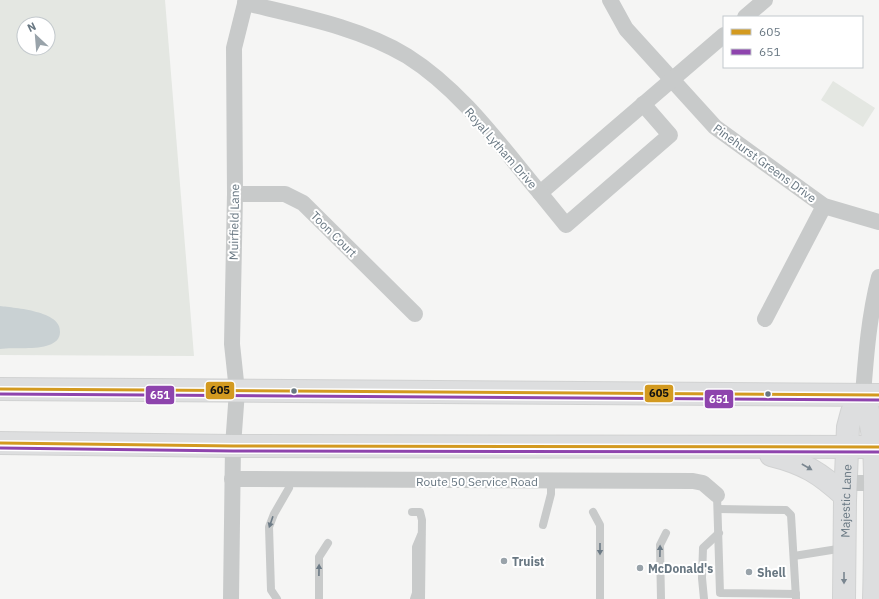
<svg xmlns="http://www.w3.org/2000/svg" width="879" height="599" font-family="'IBM Plex Sans',sans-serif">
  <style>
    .green { fill: #e4e7e2; fill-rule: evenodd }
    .water { fill: #c9d1d3 }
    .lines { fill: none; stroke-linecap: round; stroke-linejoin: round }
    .secondary-casing { stroke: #d1d2d2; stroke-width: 24 }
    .highway-casing { stroke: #d1d2d2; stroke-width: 24 }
    .lane { stroke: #c8caca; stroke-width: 8 }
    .street { stroke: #c8caca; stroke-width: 16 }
    .secondary { stroke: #dddedf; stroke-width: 22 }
    .highway { stroke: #dddedf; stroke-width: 22 }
    .bus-1-casing { stroke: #fff; stroke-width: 6 }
    .bus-2-casing { stroke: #fff; stroke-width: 6 }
    .bus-1 { stroke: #d39a20; stroke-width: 3 }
    .bus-2 { stroke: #8e44ad; stroke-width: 3 }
    .oneway { fill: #7a8690 }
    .oneway2 { fill: #6d7b86 }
    .bus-dot { fill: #687782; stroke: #fff; stroke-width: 1.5 }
    .poi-dot { fill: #99a3aa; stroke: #fff; stroke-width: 1.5 }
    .labels { text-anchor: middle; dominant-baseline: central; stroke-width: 4; stroke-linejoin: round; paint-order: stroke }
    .street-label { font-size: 12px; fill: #687782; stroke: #fff }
    .poi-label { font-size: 12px; font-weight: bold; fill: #687782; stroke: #fff; text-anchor: start }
    .line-badge { stroke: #fff; stroke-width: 1.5 }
    .badge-label { font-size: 11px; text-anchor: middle; font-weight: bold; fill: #fff }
    .pale-badge-label { font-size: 11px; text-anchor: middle; font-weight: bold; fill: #111 }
  </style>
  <rect width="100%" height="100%" fill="#f5f5f4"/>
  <!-- green -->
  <g class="green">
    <path d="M0 0H165L194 356 0 355ZM24 24H48V48H24Z"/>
    <polygon points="833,81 875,108 863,127 821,100"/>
  </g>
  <!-- water -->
  <path class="water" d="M0 306C15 308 62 311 60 332 60 339 55 343 49 345 37 350 14 347 0 349Z"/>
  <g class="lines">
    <!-- secondary casing -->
    <g class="secondary-casing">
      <g id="secondary">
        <path d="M863 395C877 432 875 471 875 510 875 540 875 569 874 599"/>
        <path id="s1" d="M844 599 845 500 848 427 852 412 863 395"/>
      </g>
    </g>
    <!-- highway casing -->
    <g class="highway-casing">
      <g id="highway">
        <polyline points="0,389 879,395"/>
        <polyline points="0,443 233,446 879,447"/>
        <path d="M771 455C804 463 820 473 845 496"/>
      </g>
    </g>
    <!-- lane -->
    <g class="lane">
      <polyline points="717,495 720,593 796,594"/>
      <polyline points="718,509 786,510 791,515 796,598"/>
      <polyline points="412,512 420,512 422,520 421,599"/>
      <polyline points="593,512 600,525 600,599"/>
      <polyline points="543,525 551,494 551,481"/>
      <polyline points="794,556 844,548"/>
      <polyline points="277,599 271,590 269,527 274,514 289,488"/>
      <polyline points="319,599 319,557 328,543"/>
      <polyline points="414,599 416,593 416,547 421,535"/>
      <polyline points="661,599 660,545 666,533"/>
      <polyline points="704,599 702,578 703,548 719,533"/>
    </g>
    <!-- street -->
    <g class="street">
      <polyline points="610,0 626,29 715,127 824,206 879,222"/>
      <path d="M245 3C299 16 359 27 407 56 461 90 500 145 540 193L724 35"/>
      <polyline points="745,17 765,0"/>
      <polyline points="540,193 566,225 670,135 643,104"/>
      <polyline points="235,194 285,194 303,203 415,314"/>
      <polyline points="765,319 824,206"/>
      <path d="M863 395C866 355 869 316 879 277"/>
      <polyline points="232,479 693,481 703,483 717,495"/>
      <polyline points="846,483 879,483"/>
      <polyline points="231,599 233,446 237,391 232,344 235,194 234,48 246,0"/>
    </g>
    <!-- secondary -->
    <use href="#secondary" class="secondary"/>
    <!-- highway -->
    <use href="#highway" class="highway"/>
    <!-- bus-1 casing -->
    <g class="bus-1-casing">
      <g id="bus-1">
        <polyline points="0,389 879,395"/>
        <polyline points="0,443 233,446 879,447"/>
      </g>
    </g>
    <!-- bus-2 casing -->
    <g class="bus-2-casing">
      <g id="bus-2">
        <polyline points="0,394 879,400"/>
        <polyline points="0,448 233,451 879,452"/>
      </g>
    </g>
    <!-- bus-1 -->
    <use href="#bus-1" class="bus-1"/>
    <!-- bus-2 -->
    <use href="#bus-2" class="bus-2"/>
  </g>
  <!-- one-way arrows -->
  <defs><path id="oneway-solid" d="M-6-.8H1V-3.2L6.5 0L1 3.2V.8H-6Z"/></defs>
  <g class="oneway">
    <use href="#oneway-solid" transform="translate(807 467) rotate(30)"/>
    <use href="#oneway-solid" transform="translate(844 578) rotate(90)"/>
  </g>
  <g class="oneway2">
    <use href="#oneway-solid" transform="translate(271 522) rotate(109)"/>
    <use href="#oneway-solid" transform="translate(600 549) rotate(90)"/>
    <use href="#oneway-solid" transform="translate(660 551) rotate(-89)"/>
    <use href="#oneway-solid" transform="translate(319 570) rotate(-89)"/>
  </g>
  <!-- markers -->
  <g class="bus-dot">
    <circle cx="294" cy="391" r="3.5"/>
    <circle cx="768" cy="394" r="3.5"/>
  </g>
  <g class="poi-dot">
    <circle cx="504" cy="561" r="4"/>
    <circle cx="640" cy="568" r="4"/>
    <circle cx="749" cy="572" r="4"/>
  </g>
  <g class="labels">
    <!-- street labels -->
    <g class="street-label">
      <text transform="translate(501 148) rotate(49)">Royal Lytham Drive</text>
      <text transform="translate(765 163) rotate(36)">Pinehurst Greens Drive</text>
      <text transform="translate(234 222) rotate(-89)">Muirfield Lane</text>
      <text transform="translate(334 234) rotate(45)">Toon Court</text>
      <text x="477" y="481">Route 50 Service Road</text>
      <text stroke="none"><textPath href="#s1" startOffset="98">Majestic Lane</textPath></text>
    </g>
    <!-- poi labels -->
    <g class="poi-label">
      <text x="512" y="561">Truist</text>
      <text x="648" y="568">McDonald's</text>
      <text x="757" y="572">Shell</text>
    </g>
  </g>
  <g class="line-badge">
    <rect x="205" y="381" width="30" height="19" rx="4" fill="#d39a20"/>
    <rect x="644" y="384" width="30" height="19" rx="4" fill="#d39a20"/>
    <rect x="145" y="385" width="30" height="20" rx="4" fill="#8e44ad"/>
    <rect x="704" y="389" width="30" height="20" rx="4" fill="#8e44ad"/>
  </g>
  <g class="badge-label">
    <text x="160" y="399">651</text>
    <text x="719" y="403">651</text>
  </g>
  <g class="pale-badge-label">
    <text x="220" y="394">605</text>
    <text x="659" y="397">605</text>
  </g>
  <!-- legend -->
  <rect x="723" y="16" width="140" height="52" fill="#ffffff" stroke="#c3c9cd"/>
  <rect x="731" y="29" width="20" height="6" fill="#d39a20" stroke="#c3c9cd"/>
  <text x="759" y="36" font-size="12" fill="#687782">605</text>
  <rect x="731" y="49" width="20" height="6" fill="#8e44ad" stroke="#c3c9cd"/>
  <text x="759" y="56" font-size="12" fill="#687782">651</text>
  <!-- north arrow -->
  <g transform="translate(36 36) rotate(334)"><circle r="19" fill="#ffffff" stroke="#c3c9cd"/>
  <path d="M0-3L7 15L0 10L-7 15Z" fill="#99a3aa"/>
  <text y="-6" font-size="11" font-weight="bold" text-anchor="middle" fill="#687782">N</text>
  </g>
</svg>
